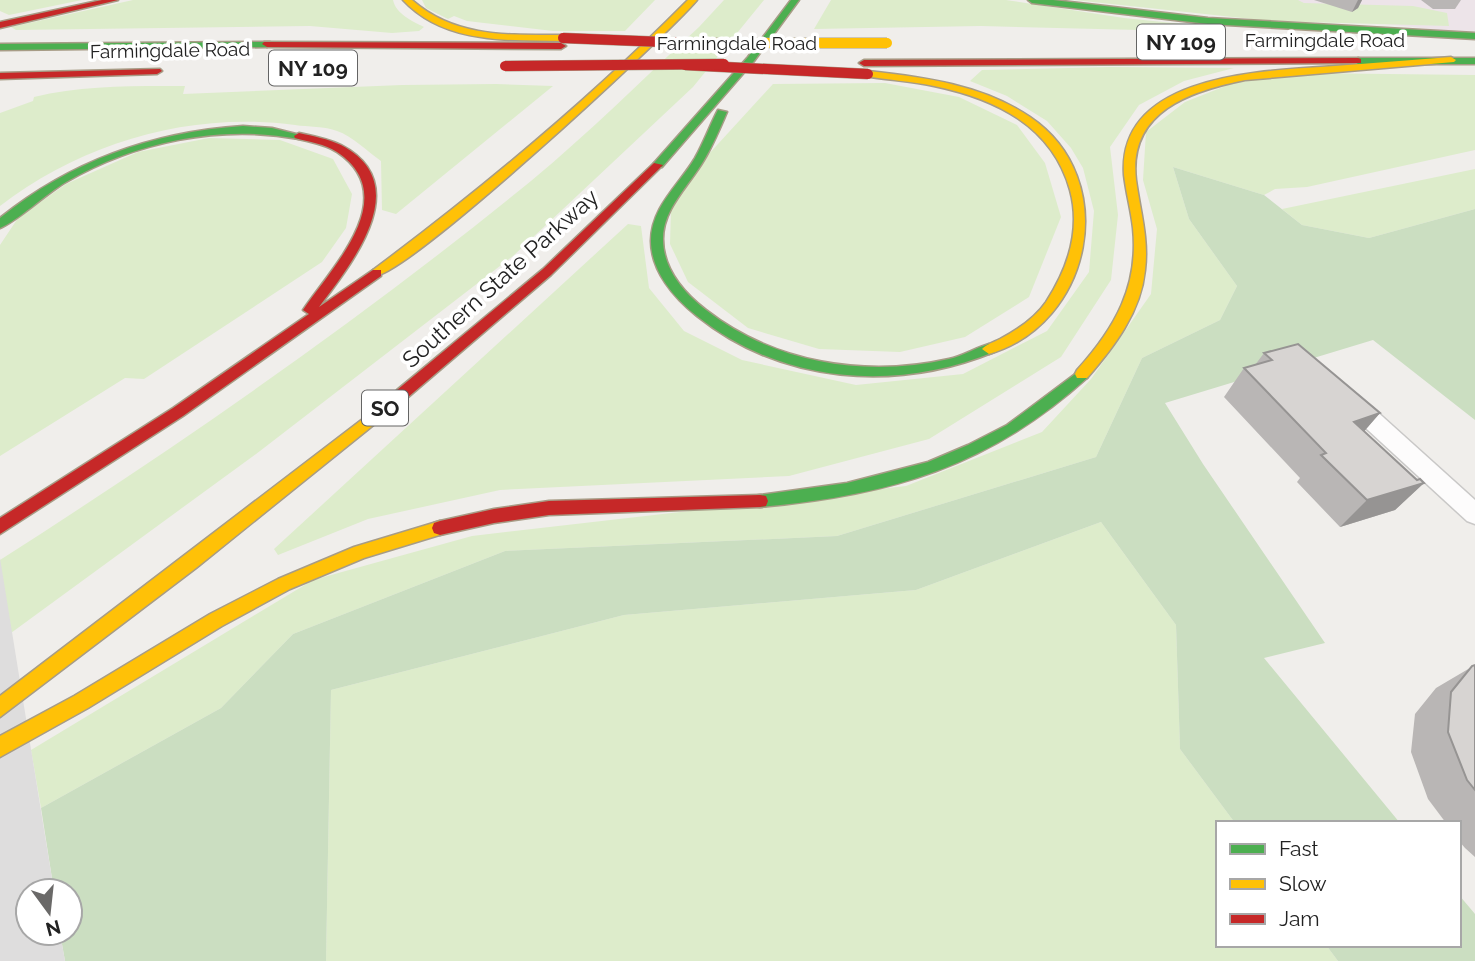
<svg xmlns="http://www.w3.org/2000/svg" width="1475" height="961" font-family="Raleway,sans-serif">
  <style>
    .industrial { fill: #ede4e9 }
    .grass { fill: #ddeccb }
    .forest { fill: #cbdec1 }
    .pier { fill: #dedddd }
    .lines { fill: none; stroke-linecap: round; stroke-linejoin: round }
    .lane-casing { stroke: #c9c8c7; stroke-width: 3 }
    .fast-casing { stroke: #a79c86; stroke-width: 3 }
    .slow-casing { stroke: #a79c86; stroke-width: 3 }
    .jam-casing { stroke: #a79c86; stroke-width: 3 }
    .lane { fill: #fdfcfc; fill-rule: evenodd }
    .fast { fill: #4caf50; fill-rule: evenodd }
    .slow { fill: #ffc107; fill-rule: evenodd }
    .jam { fill: #c62828; fill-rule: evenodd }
    .slow-bridge-casing { stroke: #a79c86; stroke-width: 11; stroke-linecap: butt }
    .jam-bridge-casing { stroke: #a79c86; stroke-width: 11; stroke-linecap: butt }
    .slow-bridge { stroke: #ffc107; stroke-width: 10 }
    .jam-bridge { stroke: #c62828; stroke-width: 10 }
    .wall { fill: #b9b6b5 }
    .shaded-wall { fill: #969493 }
    .building { fill: #d7d4d2; stroke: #969493; stroke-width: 2 }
    .labels { text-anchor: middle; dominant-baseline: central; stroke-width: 7; stroke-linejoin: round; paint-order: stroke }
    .far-street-label { font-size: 19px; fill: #222; stroke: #fff }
    .shield { fill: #fff; stroke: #646464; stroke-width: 2 }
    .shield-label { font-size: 21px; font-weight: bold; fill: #222 }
    .street-label { font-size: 23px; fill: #222; stroke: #fff }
  </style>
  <rect width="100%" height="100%" fill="#f0eeeb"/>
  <!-- industrial -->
  <polygon class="industrial" points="1170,0 1475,0 1475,34"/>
  <!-- grass -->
  <g class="grass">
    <polygon points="0,0 82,0 9,15 0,11"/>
    <path d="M133 0H393C396 14 412 21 424 27L419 31 392 33 310 26 16 30 11 27Z"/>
    <polygon points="422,0 655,0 625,31 553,31 467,21 454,16 448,19 426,8"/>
    <path d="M724 0H764L693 87 513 256 260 451 0 641V560C183 443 363 318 531 181 589 133 644 78 699 27Z"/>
    <polygon points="831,0 1006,0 1124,18 1192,25 1172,27 1176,34 1147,34 1139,30 981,26 814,29"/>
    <polygon points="1074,0 1298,0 1304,3 1413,6 1447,13 1449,26 1270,21"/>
    <polygon points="1110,67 1234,68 1184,81 1139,105 1110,147 1118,215 1111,280 1061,357 929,439 789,476 500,490 368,519 278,555 274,549 628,224 641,226 649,288 684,331 742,360 856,385 963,374 1047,331 1089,272 1094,211 1083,168 1071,148 1047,121 1007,96 970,81 982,70"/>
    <polygon points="1301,73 1475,75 1475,150 1307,187 1275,189 1264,195 1173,167 1189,219 1237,286 1220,320 1142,358 1096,457 837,536 505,551 293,634 221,708 41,808 31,750 313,580 472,536 906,486 1042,432 1091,379 1151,294 1157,229 1143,180 1146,132 1185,102 1233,83"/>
    <polygon points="885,83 959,97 1017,125 1045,163 1061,217 1029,297 965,337 900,352 819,349 748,328 688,282 670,244 671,208 685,180 773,84"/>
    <path d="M496 84 553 86 396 214 382 210 381 161C368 152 352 136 337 131 325 126 308 127 295 125 191 111 83 142 0 206V113L33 101 34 97C83 85 134 86 185 86L183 94 402 85Z"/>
    <polygon points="209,138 280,140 333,159 352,194 346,228 322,262 144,379 125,378 0,456 0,245 18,218 66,184 138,152"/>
    <polygon points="1475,169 1475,209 1369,238 1302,225 1282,209"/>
    <polygon points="1101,522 1176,625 1180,749 1235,823 1218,823 1218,945 1326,945 1338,961 326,961 331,690 624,615 916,590"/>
  </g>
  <!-- forest -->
  <g class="forest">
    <polygon points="1173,167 1264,195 1302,225 1369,238 1475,209 1475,420 1373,340 1165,403 1203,464 1325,643 1264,658 1400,823 1235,823 1180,749 1176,625 1101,522 916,590 624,615 331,690 326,961 65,961 60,933 70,933 70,891 54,891 41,808 221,708 293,634 505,551 837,536 1096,457 1142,358 1220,320 1237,286 1189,219"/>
    <polygon points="1459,895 1475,914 1475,961 1338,961 1326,945 1459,945"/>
  </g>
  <!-- pier -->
  <polygon class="pier" points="0,558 54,891 28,891 28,933 60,933 65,961 0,961"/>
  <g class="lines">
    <!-- lane casing -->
    <g class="lane-casing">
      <polygon id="lane" points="1365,406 1373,408 1475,500 1475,524 1467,521 1357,420 1354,414 1357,408"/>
    </g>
    <!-- fast casing -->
    <g class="fast-casing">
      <g id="fast">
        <polygon points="791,0 799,0 754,61 662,167 654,167 654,163 748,57"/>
        <polygon points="1028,0 1053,0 1208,18 1475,33 1475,39 1208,24 1032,3"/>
        <polygon points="270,42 272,44 267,47 0,50 0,44"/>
        <polygon points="1475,58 1475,64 1358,64 1353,61 1358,58"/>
        <path d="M718 110 727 112C720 128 713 145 704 160 689 186 663 208 663 239 663 269 684 293 706 310 774 363 865 378 949 359 963 356 975 348 989 344L996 349 994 352C895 392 782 384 697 316 674 298 651 271 651 241 651 207 679 185 695 158 704 142 710 125 718 110Z"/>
        <path d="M243 126 272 128 304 136 299 139C220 124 135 142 66 182 47 193 16 222 0 228V218C71 161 152 132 243 126Z"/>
        <path d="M1082 369 1087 370 1089 374 1087 378C988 467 891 495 760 507L754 506 752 501 754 496 760 495 847 483 928 462 968 445 1007 425Z"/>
      </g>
    </g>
    <!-- slow casing -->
    <g class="slow-casing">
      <g id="slow">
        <path d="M403 0H412C455 38 509 35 563 35L568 38 563 41C507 40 444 44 403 0Z"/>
        <path d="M688 0H697C666 37 402 281 373 276V270C484 187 590 99 688 0Z"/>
        <path d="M1451 57 1456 60 1454 62 1245 80C1191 91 1128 111 1136 180 1140 210 1149 239 1145 270 1141 312 1114 347 1087 378H1077L1075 374 1077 370C1115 328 1139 286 1133 228 1131 210 1126 193 1124 175 1117 73 1265 71 1335 66 1373 63 1412 60 1451 57Z"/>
        <path d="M868 71C924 77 983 85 1030 117 1122 179 1092 324 989 354L982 349C987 344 994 342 1000 339 1017 330 1035 318 1046 302 1068 268 1081 230 1070 190 1052 126 996 99 934 86 911 81 887 80 865 76V72Z"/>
        <polygon points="402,389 409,394 407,398 196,568 0,717 0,696"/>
        <polygon points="440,521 446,523 448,528 446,533 364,558 290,589 222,626 88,708 0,757 0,736 74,696 210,614 278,579 354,547"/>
      </g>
    </g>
    <!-- jam casing -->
    <g class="jam-casing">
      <g id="jam">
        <polygon points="102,0 118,0 0,28 0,22"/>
        <polygon points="264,42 561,43 566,46 561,49 267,47 262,44"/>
        <polygon points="1358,58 1361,59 1361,63 864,66 859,63 864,60"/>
        <polygon points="160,69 162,71 157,74 0,79 0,73"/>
        <path d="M299 133C313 136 328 139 341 145 416 184 352 263 319 307L373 270H381V276L183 416 0 534V518L173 408 309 314 303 310C333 266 403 196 337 152 325 144 309 142 295 138L294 136Z"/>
        <polygon points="654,163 663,165 551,275 407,398 397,398 395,394 397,390 543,269"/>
        <polygon points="760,495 766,496 768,501 766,506 760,507 549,515 494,523 440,535 434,533 432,528 434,523 440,521 494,509 549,501"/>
      </g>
    </g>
    <!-- lane -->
    <use href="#lane" class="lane"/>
    <!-- fast -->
    <use href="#fast" class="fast"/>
    <!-- slow -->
    <use href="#slow" class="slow"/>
    <!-- jam -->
    <use href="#jam" class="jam"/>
    <!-- slow-bridge casing -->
    <g class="slow-bridge-casing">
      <polyline id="slow-bridge" points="689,43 887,43"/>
    </g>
    <!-- jam-bridge casing -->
    <g class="jam-bridge-casing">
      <g id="jam-bridge">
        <polyline points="563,38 689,43"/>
        <polyline points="685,65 868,74"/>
        <polyline points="505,66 724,64"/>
      </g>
    </g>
    <!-- slow-bridge -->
    <use href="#slow-bridge" class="slow-bridge"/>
    <!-- jam-bridge -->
    <use href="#jam-bridge" class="jam-bridge"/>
  </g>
  <!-- wall -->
  <g class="wall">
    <polygon points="1314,0 1362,0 1358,8 1352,12"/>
    <polygon points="1421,0 1461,0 1455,9 1433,9"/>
    <polygon points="1264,353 1380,413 1364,431 1417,480 1424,483 1395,510 1340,527 1297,482 1300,478 1224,397 1244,368 1255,365"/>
    <polygon points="1475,665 1475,857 1465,848 1459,841 1459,823 1446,823 1428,799 1411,752 1415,714 1436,688"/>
  </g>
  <!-- shaded-wall -->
  <g class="shaded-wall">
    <polygon points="1358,0 1362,0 1358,8 1352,12"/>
    <polygon points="1380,413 1355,442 1354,422"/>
    <polygon points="1424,483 1395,510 1340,527 1367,500"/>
  </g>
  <!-- building -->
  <g class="building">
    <polygon points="1298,344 1380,413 1354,422 1417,480 1420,479 1424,483 1367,500 1321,455 1326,453 1244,368 1272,360 1264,353"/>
    <polygon points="1475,665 1475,790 1467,780 1448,732 1451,692 1472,666"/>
  </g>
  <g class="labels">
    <!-- far-street labels -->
    <g class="far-street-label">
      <text x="1325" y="40">Farmingdale Road</text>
      <text x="737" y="43">Farmingdale Road</text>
      <text transform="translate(170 50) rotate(-1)">Farmingdale Road</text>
    </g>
    <!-- shield labels -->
    <g class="shield">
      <rect x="1137" y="24.5" width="88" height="35" rx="5"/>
      <rect x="269" y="50.5" width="88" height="35" rx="5"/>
      <rect x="362" y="390.5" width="46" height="35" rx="5"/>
    </g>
    <g class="shield-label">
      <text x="1181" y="42">NY 109</text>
      <text x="313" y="68">NY 109</text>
      <text x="385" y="408">SO</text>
    </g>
    <!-- street labels -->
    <g class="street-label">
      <text transform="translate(500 278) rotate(-42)">Southern State Parkway</text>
    </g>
  </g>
  <!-- legend -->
  <rect x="1216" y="821" width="245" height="126" fill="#ffffff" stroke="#a7a7a7" stroke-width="2"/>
  <rect x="1230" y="844" width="35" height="10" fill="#4caf50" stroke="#a7a7a7" stroke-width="2"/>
  <text x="1279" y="856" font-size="21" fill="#222222">Fast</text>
  <rect x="1230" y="879" width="35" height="10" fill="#ffc107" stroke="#a7a7a7" stroke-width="2"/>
  <text x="1279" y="891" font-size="21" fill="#222222">Slow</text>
  <rect x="1230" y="914" width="35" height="10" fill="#c62828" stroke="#a7a7a7" stroke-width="2"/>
  <text x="1279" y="926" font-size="21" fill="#222222">Jam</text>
  <!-- north arrow -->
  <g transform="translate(49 912) rotate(165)"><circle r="33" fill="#ffffff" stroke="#a7a7a7" stroke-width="2"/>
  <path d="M0-5L12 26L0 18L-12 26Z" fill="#6a6968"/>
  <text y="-10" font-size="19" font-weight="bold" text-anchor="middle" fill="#222222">N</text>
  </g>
</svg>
